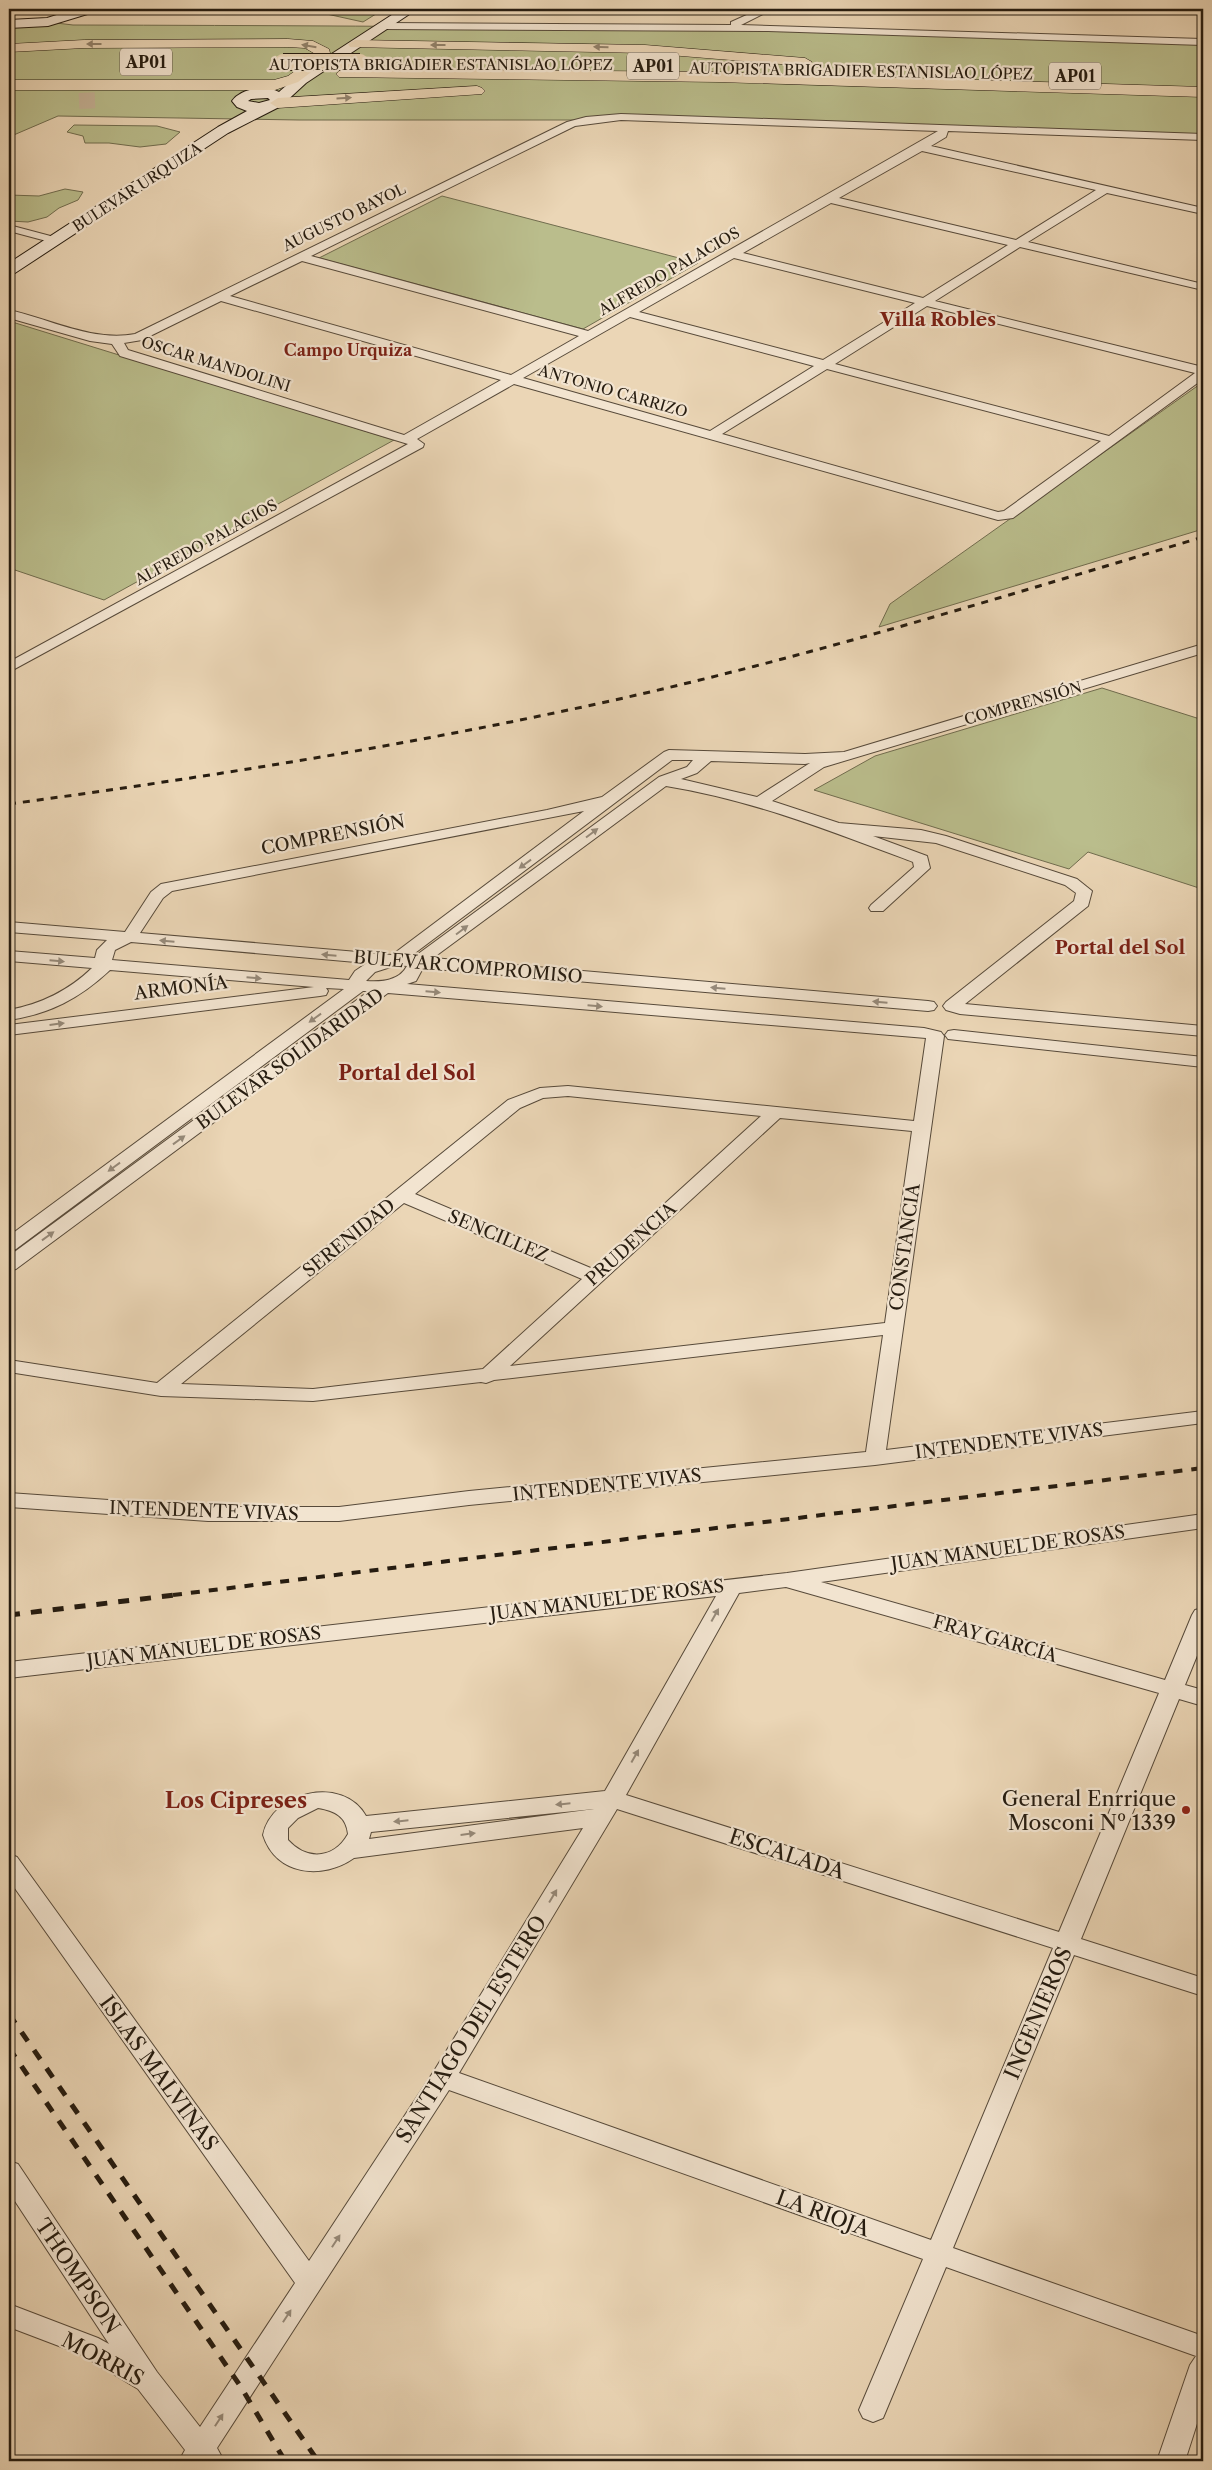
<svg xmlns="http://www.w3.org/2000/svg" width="1212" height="2470" font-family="'Libre Caslon Text',serif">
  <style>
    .green { fill: #babd8c; stroke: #706c4e }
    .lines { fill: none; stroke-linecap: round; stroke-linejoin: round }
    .motorway-tunnel { stroke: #c4b195; stroke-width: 16; stroke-dasharray: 16 8; stroke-linecap: butt }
    .minor-casing { stroke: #574a3a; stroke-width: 2 }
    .secondary-casing { stroke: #261c10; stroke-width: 2 }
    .motorway-casing { stroke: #261c10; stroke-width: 1 }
    .minor { fill: #f2e4d0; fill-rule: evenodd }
    .secondary { fill: #f2e4d0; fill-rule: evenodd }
    .motorway { fill: #ebd6b6; fill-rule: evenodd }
    .rail-far2 { stroke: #261c10; stroke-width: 3; stroke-dasharray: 7 7; stroke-linecap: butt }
    .rail-far1 { stroke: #261c10; stroke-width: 4; stroke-dasharray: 9 9; stroke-linecap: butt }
    .rail { stroke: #261c10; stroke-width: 5; stroke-dasharray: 11 11; stroke-linecap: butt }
    .motorway-bridge-casing { stroke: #261c10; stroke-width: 18; stroke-linecap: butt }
    .motorway-bridge { stroke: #ebd6b6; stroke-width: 16 }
    .oneway { fill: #92826b }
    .oneway2 { fill: #968a7a }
    .poi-dot { fill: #8f2418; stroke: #f2e4d0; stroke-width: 2 }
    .labels { text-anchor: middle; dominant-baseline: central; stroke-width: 4.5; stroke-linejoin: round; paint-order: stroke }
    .far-street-label { font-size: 15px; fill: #261c10; stroke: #f2e4d0 }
    .shield { fill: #f2e4d0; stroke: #63584a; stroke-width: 1 }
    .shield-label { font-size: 16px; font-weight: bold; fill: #261c10 }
    .far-neighbourhood-label { font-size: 16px; font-weight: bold; fill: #7a1f14; stroke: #f2e4d0 }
    .street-label { font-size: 18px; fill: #261c10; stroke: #f2e4d0 }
    .far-district-label { font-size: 19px; font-weight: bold; fill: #7a1f14; stroke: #f2e4d0 }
    .neighbourhood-label { font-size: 19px; font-weight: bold; fill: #7a1f14; stroke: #f2e4d0 }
    .quarter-label { font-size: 20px; font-weight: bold; fill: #7a1f14; stroke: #f2e4d0 }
    .near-poi-label { font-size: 21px; fill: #261c10; stroke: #f2e4d0; text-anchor: end }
    .near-street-label { font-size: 21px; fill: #261c10; stroke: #f2e4d0 }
    .near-neighbourhood-label { font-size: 22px; font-weight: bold; fill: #7a1f14; stroke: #f2e4d0 }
  </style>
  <rect width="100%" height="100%" fill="#ebd6b6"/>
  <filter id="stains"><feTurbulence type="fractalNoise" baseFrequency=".004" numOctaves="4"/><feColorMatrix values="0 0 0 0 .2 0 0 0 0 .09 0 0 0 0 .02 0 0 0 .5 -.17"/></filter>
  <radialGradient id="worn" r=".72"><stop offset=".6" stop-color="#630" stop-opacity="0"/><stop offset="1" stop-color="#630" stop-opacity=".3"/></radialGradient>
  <!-- green -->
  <g class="green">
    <polygon points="304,9 384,9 363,22"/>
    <path d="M48 22 73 25C450 26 827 28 1203 42V137L621 117 586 120H299L58 116 9 137V24Z"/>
    <polygon points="74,125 157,126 180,132 166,144 140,147 109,143 85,143 83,136 67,132"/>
    <polygon points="65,189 83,192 78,200 59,208 47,217 28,222 9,221 9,195 39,196"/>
    <polygon points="442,196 698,263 583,329 319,258"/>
    <polygon points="9,321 394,440 104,600 9,568"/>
    <polygon points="1203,382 1203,529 879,627 890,604"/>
    <polygon points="1102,688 1203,720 1203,884 1199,888 1088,852 1069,869 814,790 875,756"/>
  </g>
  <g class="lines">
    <!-- motorway-tunnel -->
    <polyline class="motorway-tunnel" points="79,101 99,100"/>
    <!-- minor casing -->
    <g class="minor-casing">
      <g id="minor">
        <polygon points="760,9 773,9 741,25 1202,39 1203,45 768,31 385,29 380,26 385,23 731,25 731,22"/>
        <path d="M621 114 1203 134V140L948 131 946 137 931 146 1203 208V214L1107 193 1028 242 1203 284V290L1020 247 935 301 1203 367V379L1013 518 998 520 514 384 417 439 424 444 423 447 9 672V662L408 444 120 356 112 344 90 341 9 318V310C50 319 92 342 135 334L567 122 586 117ZM621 120 938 131 588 331 311 256 575 126ZM922 151 1096 190 1016 240 839 198ZM831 203 1008 245 923 298 743 253ZM734 258 915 303 823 360 639 312ZM302 261 579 336 511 375 230 296ZM221 301 501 380 404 435 128 350 124 343 142 340ZM927 306 1195 373 1109 436 835 364ZM630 317 814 366 710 431 523 378ZM827 369 1101 441 1004 511 998 512 722 434Z"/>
        <polygon points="9,225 58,238 60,240 54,243 9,231"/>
        <path d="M1203 644V653L824 767 772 801 839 823 921 830 946 836 1077 879 1092 891 1088 906 965 1004 1203 1026V1036L960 1014 946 1010 943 1006 946 1002 1074 901 1076 893 1065 885 936 843 873 836 927 856 930 868 883 911H871L869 908 871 905 914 867 913 862C831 831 752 800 666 786L433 958 928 1001 934 1002 937 1006 934 1010 928 1011 423 968 416 981 407 984 924 1028 941 1032 944 1036 886 1450 1203 1411V1423L875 1465 469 1505 339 1521H208L9 1507V1493L208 1507H339L469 1491 866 1452 883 1335 494 1380 486 1383 481 1382 313 1401 161 1396 9 1372V1360L157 1383 508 1100 540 1088 568 1086 914 1121 926 1038 388 993 16 1269 9 1271V1256L369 991H363L16 1249 9 1251V1236L344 989 326 988 328 991 326 995 320 996 9 1035V1025L314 987 110 970C80 998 50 1014 9 1020V1010C41 1004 68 991 92 968L9 961V951L95 958 97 950 107 940 9 932V922L125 932 151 892 161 884 547 810 602 797 664 752 669 750 805 754 844 752ZM672 760H693L687 767 659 777 414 957 411 956ZM711 761 805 764 810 763 757 797 681 779 697 773ZM584 811 392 955 140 933 163 898 172 891ZM131 942 367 963 355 971 349 980 112 960 115 950ZM397 965 407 966C399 981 382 982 366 981L375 972ZM568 1096 761 1116 593 1269 415 1194 520 1108 543 1098ZM780 1118 912 1131 885 1323 510 1366ZM404 1203 582 1279 483 1369 313 1389 181 1384Z"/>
        <polygon points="954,1030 1203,1057 1203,1067 948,1039 945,1035 948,1031"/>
        <path d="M1203 1514V1528L821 1582 1165 1680 1192 1615 1195 1610 1203 1608V1641L1185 1685 1203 1690V1706L1179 1699 1081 1939 1203 1978V1996L1074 1955 953 2248 1203 2336V2405L1185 2461H1157L1190 2365 1196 2356 946 2267 883 2418 873 2422 863 2418 859 2410 923 2259 449 2090 217 2448 224 2461H179L185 2450 138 2389 80 2354 9 2327V2304L98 2338 109 2344 9 2192V2161L18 2164 157 2372 200 2427 295 2283 9 1880V1854L17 1857 309 2261 434 2071 583 1828 354 1858C323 1880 276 1876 263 1835 272 1791 343 1775 366 1816L605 1791 716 1596 9 1678V1662L787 1573ZM786 1587 1159 1693 1059 1932 626 1795 739 1593ZM318 1808C335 1811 346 1816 348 1834 334 1859 307 1861 288 1840V1828L298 1818ZM594 1809 369 1839 371 1832ZM617 1809 1053 1948 931 2240 459 2073Z"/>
      </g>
    </g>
    <!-- secondary casing -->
    <g class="secondary-casing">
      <g id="secondary">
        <polygon points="76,9 96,9 94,12 48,26 9,28 9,20 47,18"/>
        <path d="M401 9H417L306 83 281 106 228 133 15 273 9 275V263L218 127 247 111 237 107 232 101C241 88 265 85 279 92L296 77ZM268 98 270 100 259 103 248 101 251 99Z"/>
      </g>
    </g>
    <!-- motorway casing -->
    <g class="motorway-casing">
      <g id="motorway">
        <polygon points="288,39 313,41 329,49 331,57 298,82 275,90 9,90 9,80 274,80 288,76 317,55 305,48 288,47 84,48 9,52 9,44 84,40"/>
        <polygon points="355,40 645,45 805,58 812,62 805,66 645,53 350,47 348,44"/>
        <polygon points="344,69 719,72 1203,87 1203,97 719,82 339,77 336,74 339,71"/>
        <polygon points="477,86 482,88 485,91 482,94 278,108 270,103 278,98"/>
      </g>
    </g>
    <!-- minor -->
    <use href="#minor" class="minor"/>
    <!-- secondary -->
    <use href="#secondary" class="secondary"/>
    <!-- motorway -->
    <use href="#motorway" class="motorway"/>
    <!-- rail-far2 -->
    <path class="rail-far2" d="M9 804C216 776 423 743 628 697 822 653 1012 594 1203 537"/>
    <!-- rail-far1 -->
    <polyline class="rail-far1" points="173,1595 1203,1468"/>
    <!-- rail -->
    <g class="rail">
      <polyline points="9,1615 183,1594"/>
      <polyline points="9,2014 318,2461"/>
      <polyline points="9,2048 241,2387 285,2461"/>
    </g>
    <!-- motorway-bridge casing -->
    <g class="motorway-bridge-casing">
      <polyline id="motorway-bridge" points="283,62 360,62"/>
    </g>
    <!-- motorway-bridge -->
    <use href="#motorway-bridge" class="motorway-bridge"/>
  </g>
  <!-- one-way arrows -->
  <defs><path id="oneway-solid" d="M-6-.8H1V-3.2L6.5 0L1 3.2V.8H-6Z" transform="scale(1.25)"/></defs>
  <g class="oneway">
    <use href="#oneway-solid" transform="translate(94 44) rotate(180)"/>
    <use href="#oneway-solid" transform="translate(438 45) rotate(-180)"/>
    <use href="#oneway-solid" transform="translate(309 46) rotate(-170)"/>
    <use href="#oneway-solid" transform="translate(601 47) rotate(-178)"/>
    <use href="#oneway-solid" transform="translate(344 98) rotate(-3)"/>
  </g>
  <g class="oneway2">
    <use href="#oneway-solid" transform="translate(592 833) rotate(-37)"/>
    <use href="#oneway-solid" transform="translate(525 864) rotate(144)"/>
    <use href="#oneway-solid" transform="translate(462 930) rotate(-37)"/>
    <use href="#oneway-solid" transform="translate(167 941) rotate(-175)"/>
    <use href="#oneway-solid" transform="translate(329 955) rotate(-175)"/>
    <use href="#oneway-solid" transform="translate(57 961) rotate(5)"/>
    <use href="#oneway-solid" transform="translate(254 978) rotate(5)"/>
    <use href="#oneway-solid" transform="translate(718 988) rotate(-175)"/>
    <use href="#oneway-solid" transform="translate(433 992) rotate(5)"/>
    <use href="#oneway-solid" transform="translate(880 1002) rotate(-175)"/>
    <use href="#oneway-solid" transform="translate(595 1006) rotate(5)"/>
    <use href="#oneway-solid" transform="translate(315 1018) rotate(144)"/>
    <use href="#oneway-solid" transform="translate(57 1024) rotate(-7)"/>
    <use href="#oneway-solid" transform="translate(179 1140) rotate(-36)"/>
    <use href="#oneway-solid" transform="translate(114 1167) rotate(144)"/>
    <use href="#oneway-solid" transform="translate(48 1236) rotate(-36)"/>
    <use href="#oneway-solid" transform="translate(715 1615) rotate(-61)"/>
    <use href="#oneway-solid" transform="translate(635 1756) rotate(-61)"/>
    <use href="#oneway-solid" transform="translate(563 1804) rotate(174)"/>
    <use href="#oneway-solid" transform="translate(401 1821) rotate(174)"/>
    <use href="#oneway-solid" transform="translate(468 1834) rotate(-7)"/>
    <use href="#oneway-solid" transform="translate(553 1896) rotate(-59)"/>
    <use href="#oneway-solid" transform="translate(336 2241) rotate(-57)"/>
    <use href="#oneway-solid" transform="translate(287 2316) rotate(-57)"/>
    <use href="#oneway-solid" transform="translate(219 2420) rotate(-57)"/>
  </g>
  <!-- markers -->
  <circle class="poi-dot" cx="1186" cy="1810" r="5"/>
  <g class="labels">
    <!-- far-street labels -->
    <g class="far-street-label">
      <text x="441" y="64">AUTOPISTA BRIGADIER ESTANISLAO LÓPEZ</text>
      <text transform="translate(861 71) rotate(1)">AUTOPISTA BRIGADIER ESTANISLAO LÓPEZ</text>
      <text transform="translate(137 187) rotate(-33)">BULEVAR URQUIZA</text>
      <text transform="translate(344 217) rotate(-26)">AUGUSTO BAYOL</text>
      <text transform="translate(669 271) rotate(-30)">ALFREDO PALACIOS</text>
      <text transform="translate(216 364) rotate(17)">OSCAR MANDOLINI</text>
      <text transform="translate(613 391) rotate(16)">ANTONIO CARRIZO</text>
      <text transform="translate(206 542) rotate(-29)">ALFREDO PALACIOS</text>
      <text transform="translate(1023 703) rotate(-16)">COMPRENSIÓN</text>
    </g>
    <!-- shield labels -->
    <g class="shield">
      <rect x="120" y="48.5" width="52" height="27" rx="4"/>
      <rect x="627" y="52.5" width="52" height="27" rx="4"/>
      <rect x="1049" y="62.5" width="52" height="27" rx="4"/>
    </g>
    <g class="shield-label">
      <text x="146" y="62">AP01</text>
      <text x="653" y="66">AP01</text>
      <text x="1075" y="76">AP01</text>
    </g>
    <!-- far-neighbourhood labels -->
    <g class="far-neighbourhood-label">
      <text x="348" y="350">Campo Urquiza</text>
    </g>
    <!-- street labels -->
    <g class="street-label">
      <text transform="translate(333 835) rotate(-11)">COMPRENSIÓN</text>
      <text transform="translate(468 967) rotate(5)">BULEVAR COMPROMISO</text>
      <text transform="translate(181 988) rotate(-7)">ARMONÍA</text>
      <text transform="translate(290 1059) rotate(-36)">BULEVAR SOLIDARIDAD</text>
      <text transform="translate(498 1236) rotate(23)">SENCILLEZ</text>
      <text transform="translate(349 1238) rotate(-39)">SERENIDAD</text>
      <text transform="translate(631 1244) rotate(-42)">PRUDENCIA</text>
      <text transform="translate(905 1247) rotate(-82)">CONSTANCIA</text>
      <text transform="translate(1009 1441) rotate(-7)">INTENDENTE VIVAS</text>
      <text transform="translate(607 1485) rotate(-6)">INTENDENTE VIVAS</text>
      <text transform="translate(204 1511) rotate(2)">INTENDENTE VIVAS</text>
      <text transform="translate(1008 1548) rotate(-8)">JUAN MANUEL DE ROSAS</text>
      <text transform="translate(607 1600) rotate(-7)">JUAN MANUEL DE ROSAS</text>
      <text transform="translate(995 1639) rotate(16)">FRAY GARCÍA</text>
      <text transform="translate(204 1647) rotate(-7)">JUAN MANUEL DE ROSAS</text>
    </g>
    <!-- far-district labels -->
    <g class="far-district-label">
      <text x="938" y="319">Villa Robles</text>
    </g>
    <!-- neighbourhood labels -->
    <g class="neighbourhood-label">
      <text x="1120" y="947">Portal del Sol</text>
    </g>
    <!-- quarter labels -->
    <g class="quarter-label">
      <text x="407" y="1073">Portal del Sol</text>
    </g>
    <!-- near-poi labels -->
    <g class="near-poi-label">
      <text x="1176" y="1798">General Enrrique<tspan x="1176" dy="24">Mosconi Nº 1339</tspan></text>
    </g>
    <!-- near-street labels -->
    <g class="near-street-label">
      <text transform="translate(787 1854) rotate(18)">ESCALADA</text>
      <text transform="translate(1038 2013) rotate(-67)">INGENIEROS</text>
      <text transform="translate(471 2029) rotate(-58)">SANTIAGO DEL ESTERO</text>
      <text transform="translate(159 2073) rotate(54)">ISLAS MALVINAS</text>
      <text transform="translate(823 2213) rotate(20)">LA RIOJA</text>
      <text transform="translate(78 2276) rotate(56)">THOMPSON</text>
      <text transform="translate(103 2359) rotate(28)">MORRIS</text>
    </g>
    <!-- near-neighbourhood labels -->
    <g class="near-neighbourhood-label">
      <text x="236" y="1800">Los Cipreses</text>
    </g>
  </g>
  <!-- margin -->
  <rect width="1212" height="2470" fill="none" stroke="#ebd6b6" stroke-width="30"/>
  <rect x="10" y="10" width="1192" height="2450" fill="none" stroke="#261c10" stroke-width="2.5"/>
  <rect x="15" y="15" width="1182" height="2440" fill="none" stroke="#261c10"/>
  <rect width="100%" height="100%" filter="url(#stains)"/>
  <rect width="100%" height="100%" fill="url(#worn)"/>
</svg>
